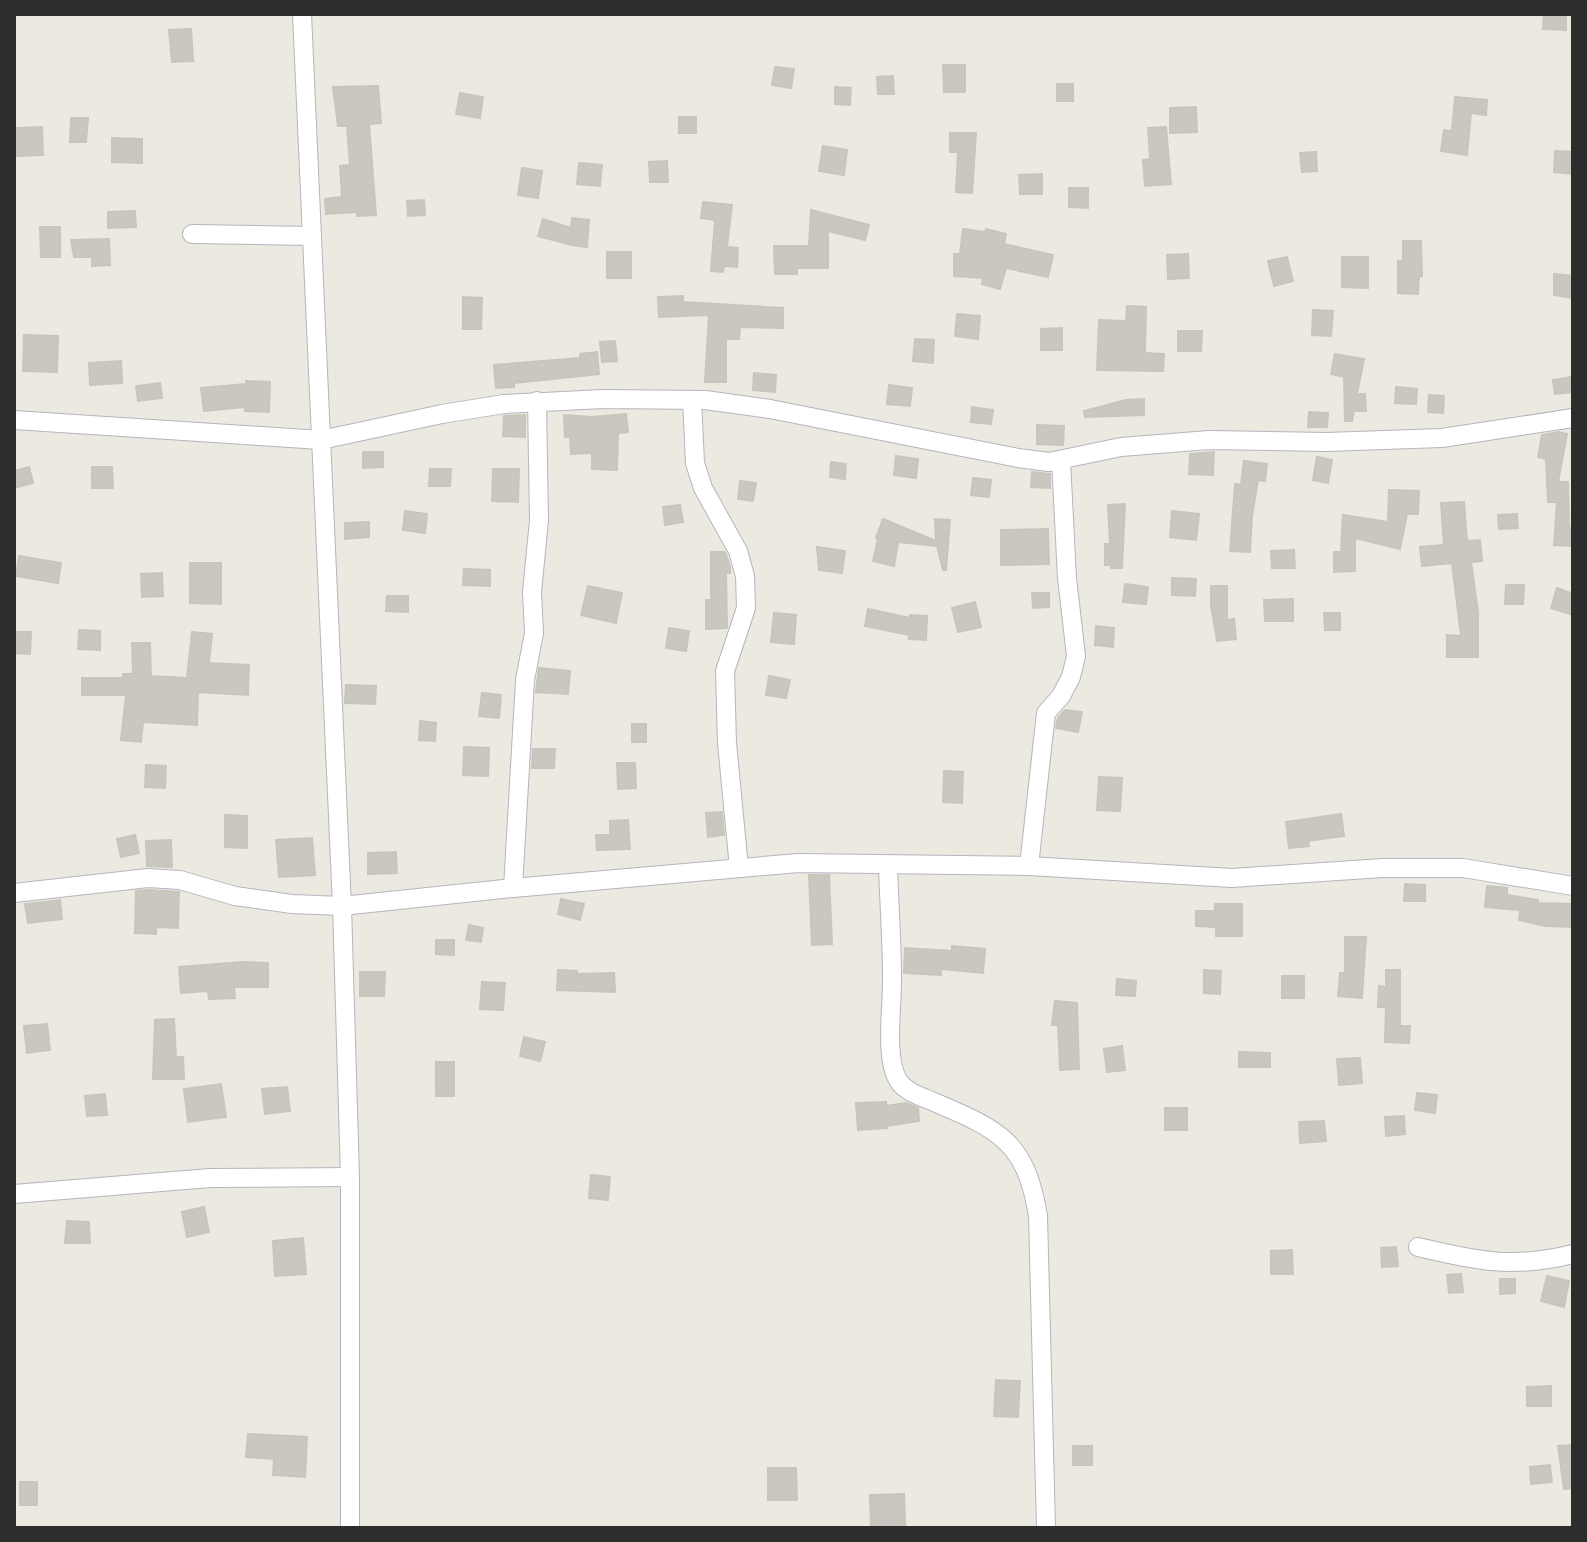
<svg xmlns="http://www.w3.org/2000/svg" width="1587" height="1542" font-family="Rubik,sans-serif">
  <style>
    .building { fill: #c9c7bf; stroke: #c8c5bb; stroke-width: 2 }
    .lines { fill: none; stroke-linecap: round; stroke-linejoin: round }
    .street-casing { stroke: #b4b5bf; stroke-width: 20 }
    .street { stroke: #fff; stroke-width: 18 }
  </style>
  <rect width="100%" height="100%" fill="#ece9e1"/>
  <!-- building -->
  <g class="building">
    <polygon points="1544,14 1566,14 1566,30 1543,29"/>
    <polygon points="191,29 193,61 172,62 169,30"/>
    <polygon points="943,65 965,65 965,92 944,92"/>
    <polygon points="775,67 794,69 791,88 772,85"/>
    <polygon points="893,76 894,94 878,94 877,77"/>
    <rect x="1057" y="84" width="16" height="17"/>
    <polygon points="378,86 381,123 369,124 376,215 357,216 357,212 326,214 325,199 342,197 340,166 350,165 347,126 338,126 333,87"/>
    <polygon points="835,87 851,88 850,105 835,104"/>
    <polygon points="460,93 483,97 480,118 456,114"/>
    <polygon points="1455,97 1487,100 1486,115 1471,113 1467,155 1441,151 1444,130 1452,131"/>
    <polygon points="1196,107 1197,132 1170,133 1170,108"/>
    <rect x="679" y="117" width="17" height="16"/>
    <polygon points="71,118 88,118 86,142 70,142"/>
    <polygon points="42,127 43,155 17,156 16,128"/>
    <polygon points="1166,127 1171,184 1145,186 1143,160 1150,159 1148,128"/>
    <polygon points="950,133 976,133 972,193 956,192 958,152 950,152"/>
    <polygon points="112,138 142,139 142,163 112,162"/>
    <polygon points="823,146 847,150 844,175 819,171"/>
    <polygon points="1555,151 1573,152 1573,174 1554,172"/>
    <polygon points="1316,152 1317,171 1302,172 1300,153"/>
    <polygon points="667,161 668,182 650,182 649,162"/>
    <polygon points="579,163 602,165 600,186 577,184"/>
    <polygon points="522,168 542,171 538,198 518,195"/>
    <polygon points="1042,174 1042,194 1020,194 1019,175"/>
    <polygon points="1069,188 1088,188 1088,208 1069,207"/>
    <polygon points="424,200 425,215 408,216 407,201"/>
    <polygon points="703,202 732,205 727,247 738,248 737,267 724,266 723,272 711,271 715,220 701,218"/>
    <polygon points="811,210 869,225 865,240 828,231 828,268 797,268 797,274 775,274 774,246 809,246"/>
    <polygon points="135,211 136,227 108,228 108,212"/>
    <polygon points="572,218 589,220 587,247 572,245 538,236 543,219 571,228"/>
    <polygon points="40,227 60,227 60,257 41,257"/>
    <polygon points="963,229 985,232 986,229 1006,234 1004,244 1053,255 1048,277 1006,268 1000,289 982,284 983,278 954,276 954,254 960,254"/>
    <polygon points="109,239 110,265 92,266 92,257 74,257 71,240"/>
    <polygon points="1403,241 1421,241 1422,276 1419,276 1418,294 1398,293 1398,261 1403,261"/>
    <rect x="607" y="252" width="24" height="26"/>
    <polygon points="1188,254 1189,278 1168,279 1167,255"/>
    <polygon points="1287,257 1293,281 1274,286 1268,261"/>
    <polygon points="1342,257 1368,257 1368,288 1342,287"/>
    <polygon points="1554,274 1573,276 1573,298 1554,295"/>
    <polygon points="683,296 683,302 783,308 783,328 740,327 739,339 726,339 726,382 705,382 709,315 659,317 658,297"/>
    <polygon points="463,297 482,298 481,329 463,329"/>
    <polygon points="1127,306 1146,307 1145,353 1164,354 1163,371 1097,370 1099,320 1126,321"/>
    <polygon points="1313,310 1333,311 1331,336 1312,335"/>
    <polygon points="957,314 980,316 978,339 955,336"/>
    <polygon points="1062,328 1062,350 1041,350 1041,329"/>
    <polygon points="1178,331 1202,331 1201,351 1178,351"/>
    <polygon points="24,335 58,336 57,372 23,371"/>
    <polygon points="915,339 934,340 933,363 913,361"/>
    <polygon points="615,341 617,361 602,362 600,342"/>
    <polygon points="597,352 599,374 514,383 514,387 496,388 494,365 580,358 580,354"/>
    <polygon points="1335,354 1364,359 1357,394 1365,394 1366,411 1354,411 1352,421 1345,421 1344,377 1331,374"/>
    <polygon points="121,361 122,383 90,385 89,363"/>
    <polygon points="754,373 776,375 775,392 753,390"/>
    <polygon points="1572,377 1573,392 1555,394 1553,380"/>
    <polygon points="246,381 270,382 269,412 245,411 245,407 204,411 201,388 246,384"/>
    <polygon points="160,383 162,398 138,401 136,386"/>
    <polygon points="889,385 912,388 910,406 887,404"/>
    <polygon points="1396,387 1417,389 1416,404 1395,403"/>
    <polygon points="1429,395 1444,396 1443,413 1428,412"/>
    <polygon points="1144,399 1144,415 1085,417 1084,411 1126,400"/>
    <polygon points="972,407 993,410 991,424 971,422"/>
    <polygon points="1309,412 1328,413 1327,427 1308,427"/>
    <polygon points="626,414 628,432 618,433 617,470 592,469 592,453 571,454 570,437 565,437 564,415 592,417"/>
    <polygon points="525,415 525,437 503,436 504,416"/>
    <polygon points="1037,425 1064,426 1063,445 1037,444"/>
    <polygon points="1558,432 1567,434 1558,482 1568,482 1569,528 1573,528 1573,546 1554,545 1557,502 1548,502 1546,459 1538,457 1542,435"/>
    <polygon points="363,452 383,452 383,467 363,468"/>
    <polygon points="1214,452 1213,475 1189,474 1190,454"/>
    <polygon points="896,456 918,459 916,478 894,475"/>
    <polygon points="1317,457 1332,460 1328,483 1313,480"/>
    <polygon points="1244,461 1267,464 1265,481 1258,480 1252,516 1250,552 1230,551 1235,484 1241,485"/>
    <polygon points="831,462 846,464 845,479 830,477"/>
    <polygon points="29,467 33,483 14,488 14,471"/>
    <polygon points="92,467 112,467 113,488 92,488"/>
    <polygon points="430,469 451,469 450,486 429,486"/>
    <polygon points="493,469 519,469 518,502 492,501"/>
    <polygon points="1032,472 1050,474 1050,488 1031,487"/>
    <polygon points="973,478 991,480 989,497 971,495"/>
    <polygon points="740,481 756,483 753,501 738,499"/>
    <polygon points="1389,490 1419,491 1418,514 1407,514 1400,549 1355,538 1355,571 1334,572 1334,552 1341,552 1343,515 1388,522"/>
    <polygon points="1464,502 1467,541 1480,540 1482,561 1471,562 1478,612 1478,657 1447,657 1447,635 1461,636 1452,563 1422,566 1420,547 1444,545 1441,503"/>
    <polygon points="1125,504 1122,568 1111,568 1111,565 1105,565 1105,544 1110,544 1108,505"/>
    <polygon points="680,505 683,522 665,525 663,507"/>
    <polygon points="405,511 427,514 425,533 403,530"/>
    <polygon points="1172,511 1199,514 1196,540 1170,537"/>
    <polygon points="1517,514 1518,528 1499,529 1498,515"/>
    <polygon points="883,519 936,541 935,519 950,520 946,570 943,570 937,546 898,542 894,566 873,561 878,539 876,538"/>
    <polygon points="369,522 369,537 345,539 345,523"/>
    <polygon points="1048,529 1049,564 1001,565 1001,530"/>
    <polygon points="817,547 845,551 842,573 819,570"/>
    <polygon points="1294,550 1295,568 1272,568 1271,551"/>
    <polygon points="711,552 725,552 730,567 730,573 726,573 727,628 706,629 706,600 711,600"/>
    <polygon points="19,556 61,563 58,583 16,576"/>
    <polygon points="190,563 221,563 221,604 190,603"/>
    <polygon points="464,569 490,570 490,586 463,585"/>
    <polygon points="162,573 163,596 142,597 141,574"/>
    <polygon points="1172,578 1196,579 1195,596 1172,595"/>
    <polygon points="1125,584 1148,587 1146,604 1123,602"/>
    <polygon points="1506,585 1524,585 1523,604 1505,604"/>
    <polygon points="588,586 622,593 616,623 581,615"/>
    <polygon points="1211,586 1227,586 1227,620 1234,619 1236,639 1217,641 1211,605"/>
    <polygon points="1557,588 1573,594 1573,615 1551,608"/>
    <polygon points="1032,593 1049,593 1049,607 1033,608"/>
    <polygon points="387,596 408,596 408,612 386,611"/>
    <polygon points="1293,599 1293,621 1265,621 1264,600"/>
    <polygon points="975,602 981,627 958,632 952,608"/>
    <polygon points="868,609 910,618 910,615 927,616 926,640 909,639 909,635 865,626"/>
    <polygon points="774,613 796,615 794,644 771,642"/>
    <polygon points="1324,613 1340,613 1340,630 1325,630"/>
    <polygon points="1096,626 1114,628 1113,647 1095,645"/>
    <polygon points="669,628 689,631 686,651 666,648"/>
    <polygon points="79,630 100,631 100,650 78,649"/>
    <polygon points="14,632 31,632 30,654 14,653"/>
    <polygon points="192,632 212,634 209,663 249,665 248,695 198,692 197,725 143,722 141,742 121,740 126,695 82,695 82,678 123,678 123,674 133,674 132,643 150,643 151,676 187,678"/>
    <polygon points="539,668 570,671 568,694 536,692"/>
    <polygon points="769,676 790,680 786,698 766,695"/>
    <polygon points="346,685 376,686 375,704 345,703"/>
    <polygon points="482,693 501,695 499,718 479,716"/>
    <polygon points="1065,710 1082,712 1078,732 1056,728 1058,718"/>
    <polygon points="420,721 436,723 435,741 419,740"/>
    <rect x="632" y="724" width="14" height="18"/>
    <polygon points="464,747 489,748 488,776 463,775"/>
    <polygon points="533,749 555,749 554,768 532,768"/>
    <polygon points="617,763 635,763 636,788 618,789"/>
    <polygon points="146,765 166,766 165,788 145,787"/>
    <polygon points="944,771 963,772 962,803 943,802"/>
    <polygon points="1099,777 1122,778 1120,811 1097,810"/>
    <polygon points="722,812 724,835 708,837 706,813"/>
    <polygon points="1341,814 1344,836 1308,841 1309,846 1289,848 1286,822"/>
    <polygon points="225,815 247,816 247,848 225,847"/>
    <polygon points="628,820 630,849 597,850 596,835 610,835 610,821"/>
    <polygon points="135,835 139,853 121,857 117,839"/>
    <polygon points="312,838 315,875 279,877 276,840"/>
    <polygon points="171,840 172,867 147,866 146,841"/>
    <polygon points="396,852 397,873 368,874 368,853"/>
    <polygon points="809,875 829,875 832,944 812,945"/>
    <polygon points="1405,884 1425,885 1425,901 1404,901"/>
    <polygon points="1487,886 1507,888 1507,895 1538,900 1538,903 1573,904 1573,927 1545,926 1519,920 1520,910 1485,907"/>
    <polygon points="148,890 179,892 178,928 156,927 156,934 135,933 136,891"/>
    <polygon points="561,899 584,904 580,920 558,914"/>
    <polygon points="60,900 62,919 28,923 25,904"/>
    <polygon points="1215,904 1242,904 1242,936 1216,936 1216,927 1196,926 1196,911 1215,911"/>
    <polygon points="469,925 483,928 481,942 466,940"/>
    <polygon points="1345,937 1366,937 1362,998 1338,996 1340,973 1345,973"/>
    <polygon points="436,940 454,940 454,955 436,954"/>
    <polygon points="952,946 985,949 983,973 941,969 941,975 904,973 905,948 952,951"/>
    <polygon points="244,962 268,963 268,987 234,987 235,998 209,999 208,991 181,993 179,967"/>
    <polygon points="558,970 577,971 577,974 614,973 615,992 557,990"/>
    <polygon points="1204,970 1221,971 1220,994 1204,993"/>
    <polygon points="1386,970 1400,970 1400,1026 1410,1026 1409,1043 1385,1042 1386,1007 1378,1007 1379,986 1386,987"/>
    <polygon points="360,972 385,972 384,996 360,996"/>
    <rect x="1282" y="976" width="22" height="22"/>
    <polygon points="1117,979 1136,981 1135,996 1116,995"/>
    <polygon points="482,982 505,983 503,1010 480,1009"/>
    <polygon points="1055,1001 1077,1003 1079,1069 1060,1070 1058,1025 1052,1025"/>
    <polygon points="174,1019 176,1057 183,1057 184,1079 153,1079 155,1020"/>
    <polygon points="47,1024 50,1050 27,1053 24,1026"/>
    <polygon points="524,1037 545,1042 540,1061 520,1056"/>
    <polygon points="1122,1046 1125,1070 1107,1072 1104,1049"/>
    <polygon points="1239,1052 1270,1053 1270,1067 1239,1067"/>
    <polygon points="1360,1058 1362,1083 1339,1085 1337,1059"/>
    <rect x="436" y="1062" width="18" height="34"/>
    <polygon points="221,1084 226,1117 188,1122 184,1089"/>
    <polygon points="287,1087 290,1111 265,1114 262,1089"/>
    <polygon points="1417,1093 1437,1095 1435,1113 1415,1110"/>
    <polygon points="105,1094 107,1115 87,1116 85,1096"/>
    <polygon points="886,1102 886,1106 906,1103 918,1108 919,1121 887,1126 887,1128 858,1130 856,1103"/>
    <rect x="1165" y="1108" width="22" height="22"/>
    <polygon points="1404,1116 1405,1134 1386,1136 1385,1117"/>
    <polygon points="1324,1121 1326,1141 1300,1143 1299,1122"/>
    <polygon points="591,1175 610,1177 608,1200 589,1198"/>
    <polygon points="204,1207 209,1232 187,1237 182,1212"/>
    <polygon points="67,1221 89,1222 90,1243 65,1243"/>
    <polygon points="303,1238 306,1274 275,1276 273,1241"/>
    <polygon points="1396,1247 1398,1266 1382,1267 1381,1248"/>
    <polygon points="1292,1250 1293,1274 1271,1274 1271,1251"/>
    <polygon points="1461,1274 1463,1292 1449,1293 1447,1275"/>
    <polygon points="1547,1276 1569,1281 1564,1307 1541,1301"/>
    <polygon points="1500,1279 1515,1279 1515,1293 1500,1294"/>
    <polygon points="996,1380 1020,1381 1018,1417 994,1416"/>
    <polygon points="1551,1386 1551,1406 1527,1406 1527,1387"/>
    <polygon points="248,1434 307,1437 305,1477 273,1475 274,1459 246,1457"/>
    <polygon points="1573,1445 1573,1488 1564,1489 1558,1446"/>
    <rect x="1073" y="1446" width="19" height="19"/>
    <polygon points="1550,1465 1552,1482 1531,1484 1530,1467"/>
    <polygon points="768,1468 796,1468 797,1500 768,1500"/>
    <rect x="20" y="1482" width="17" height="23"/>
    <polygon points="904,1494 905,1526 871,1526 870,1495"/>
  </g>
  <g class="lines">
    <!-- street casing -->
    <g class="street-casing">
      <g id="street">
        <polyline points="302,14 342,906 350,1177 350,1528"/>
        <polyline points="192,234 312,236"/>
        <polyline points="692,400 695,463 703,488 738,551 745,576 746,608 725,671 727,743 739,868"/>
        <polyline points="14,420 321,440 442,414 504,404 603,399 705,400 770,409 1018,458 1049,462 1121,447 1209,440 1326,442 1442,438 1573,418"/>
        <path d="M888 866C889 902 892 939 892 976 893 1004 884 1057 898 1080 905 1092 922 1097 934 1102 1000 1130 1026 1142 1038 1216L1046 1528"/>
        <polyline points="1029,866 1046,713 1061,696 1071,677 1076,656 1067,578 1061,460"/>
        <polyline points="513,888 525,680 534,633 532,592 539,520 537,401"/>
        <polyline points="14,893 148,878 180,880 235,896 292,904 342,906 513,888 798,863 1029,866 1232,878 1383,868 1463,868 1573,886"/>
        <polyline points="14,1194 210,1178 350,1177"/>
        <path d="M1418 1247C1477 1261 1513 1269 1573 1254"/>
      </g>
    </g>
    <!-- street -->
    <use href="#street" class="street"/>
  </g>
  <!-- border -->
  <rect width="1587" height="1542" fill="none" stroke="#2d2d2d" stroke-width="32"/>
</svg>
